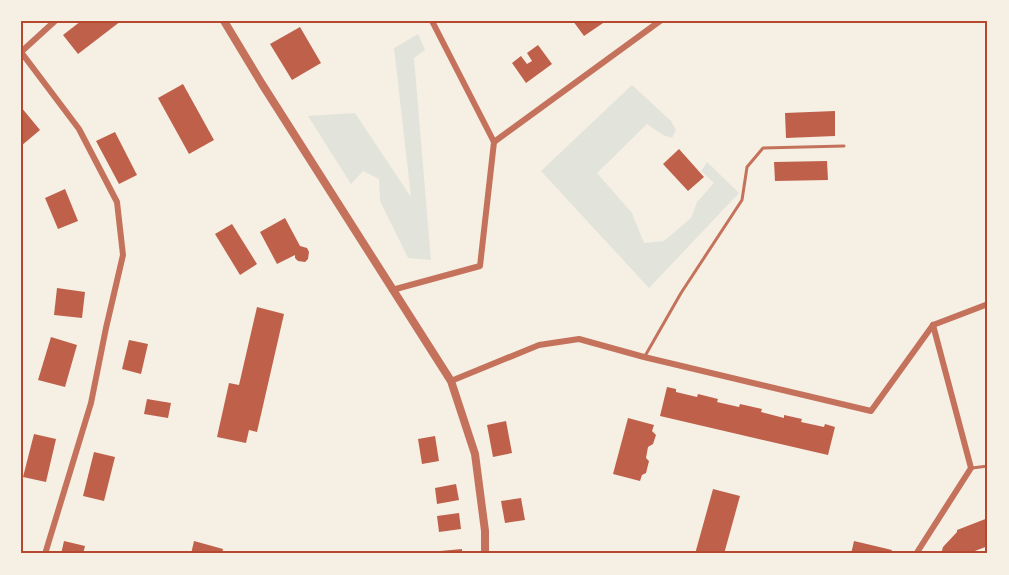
<svg xmlns="http://www.w3.org/2000/svg" width="1009" height="575" font-family="Lato,sans-serif">
  <style>
    .green { fill: #e2e4dc }
    .building { fill: #bf614a }
    .lines { fill: none; stroke-linecap: round; stroke-linejoin: round }
    .service { stroke: #c5725c; stroke-width: 3 }
    .minor { stroke: #c5725c; stroke-width: 6 }
    .tertiary { stroke: #c5725c; stroke-width: 8 }
    .neatline { fill: none; stroke: #b5482f; stroke-width: 2 }
  </style>
  <rect width="100%" height="100%" fill="#f6efe4"/>
  <!-- green -->
  <g class="green">
    <polygon points="418,34 425,50 414,58 431,260 408,258 380,201 379,179 363,171 351,184 308,116 355,113 411,197 394,48"/>
    <polygon points="632,85 671,121 676,130 672,138 663,135 647,124 597,173 632,213 644,243 664,241 691,218 697,202 714,183 701,171 707,162 739,193 649,288 541,171"/>
  </g>
  <!-- building -->
  <g class="building">
    <polygon points="81,21 121,21 78,54 63,35"/>
    <polygon points="573,21 606,21 584,36"/>
    <polygon points="300,27 321,63 292,80 270,44"/>
    <polygon points="538,45 552,64 526,83 512,63 521,56 527,64 532,61 527,53"/>
    <polygon points="183,84 214,140 189,154 158,98"/>
    <polygon points="21,107 40,130 21,146"/>
    <polygon points="835,111 835,136 786,138 785,113"/>
    <polygon points="115,132 137,175 119,184 96,141"/>
    <polygon points="679,149 704,177 688,191 663,164"/>
    <polygon points="827,161 828,180 775,181 774,162"/>
    <polygon points="65,189 78,221 58,229 45,198"/>
    <polygon points="285,218 300,246 307,248 309,252 308,259 305,262 298,261 295,258 295,255 277,264 260,232"/>
    <polygon points="232,224 257,264 240,275 215,234"/>
    <polygon points="57,288 85,292 82,318 54,315"/>
    <polygon points="257,307 284,314 257,432 249,430 246,443 217,437 229,383 239,385"/>
    <polygon points="51,337 77,345 65,387 38,380"/>
    <polygon points="129,340 148,344 141,374 122,369"/>
    <polygon points="667,387 676,389 676,392 697,397 698,394 718,399 717,402 739,407 740,404 762,409 761,412 784,418 784,415 802,419 801,422 824,427 825,424 835,427 828,455 660,416"/>
    <polygon points="147,399 171,403 168,418 144,414"/>
    <polygon points="628,418 654,425 652,431 656,435 653,444 648,447 646,458 649,461 646,473 642,475 640,481 613,474"/>
    <polygon points="506,421 512,453 493,457 487,425"/>
    <polygon points="34,434 56,439 46,482 23,477"/>
    <polygon points="435,436 439,461 422,464 418,439"/>
    <polygon points="94,452 115,457 104,501 83,496"/>
    <polygon points="456,484 459,500 437,504 435,488"/>
    <polygon points="713,489 740,496 724,554 695,554"/>
    <polygon points="521,498 525,520 505,523 501,501"/>
    <polygon points="459,513 461,529 439,532 437,516"/>
    <polygon points="988,518 988,546 967,554 941,554 943,547 957,532 957,530"/>
    <polygon points="64,541 85,546 83,554 61,554"/>
    <polygon points="194,541 223,549 222,554 191,554"/>
    <polygon points="854,541 892,550 890,554 851,554"/>
    <polygon points="462,549 462,554 429,554 429,552"/>
  </g>
  <g class="lines">
    <!-- service -->
    <g class="service">
      <polyline points="645,356 681,293 742,200 747,167 763,148 844,146"/>
      <polyline points="972,468 988,466"/>
    </g>
    <!-- minor -->
    <g class="minor">
      <polyline points="432,21 494,142 660,21"/>
      <polyline points="21,52 79,129 117,202 123,255 106,328 91,403 45,554"/>
      <polyline points="21,52 55,21"/>
      <polyline points="392,290 480,266 494,142"/>
      <polyline points="933,325 988,304"/>
      <polyline points="451,381 539,345 579,339 644,357 871,411 933,325"/>
      <polyline points="916,554 971,468 933,325"/>
    </g>
    <!-- tertiary -->
    <polyline class="tertiary" points="224,21 262,84 451,381 475,454 485,531 485,554"/>
  </g>
  <!-- border -->
  <rect width="1009" height="575" fill="none" stroke="#f6efe4" stroke-width="45"/>
  <rect x="22" y="22" width="964" height="530" class="neatline"/>
</svg>
